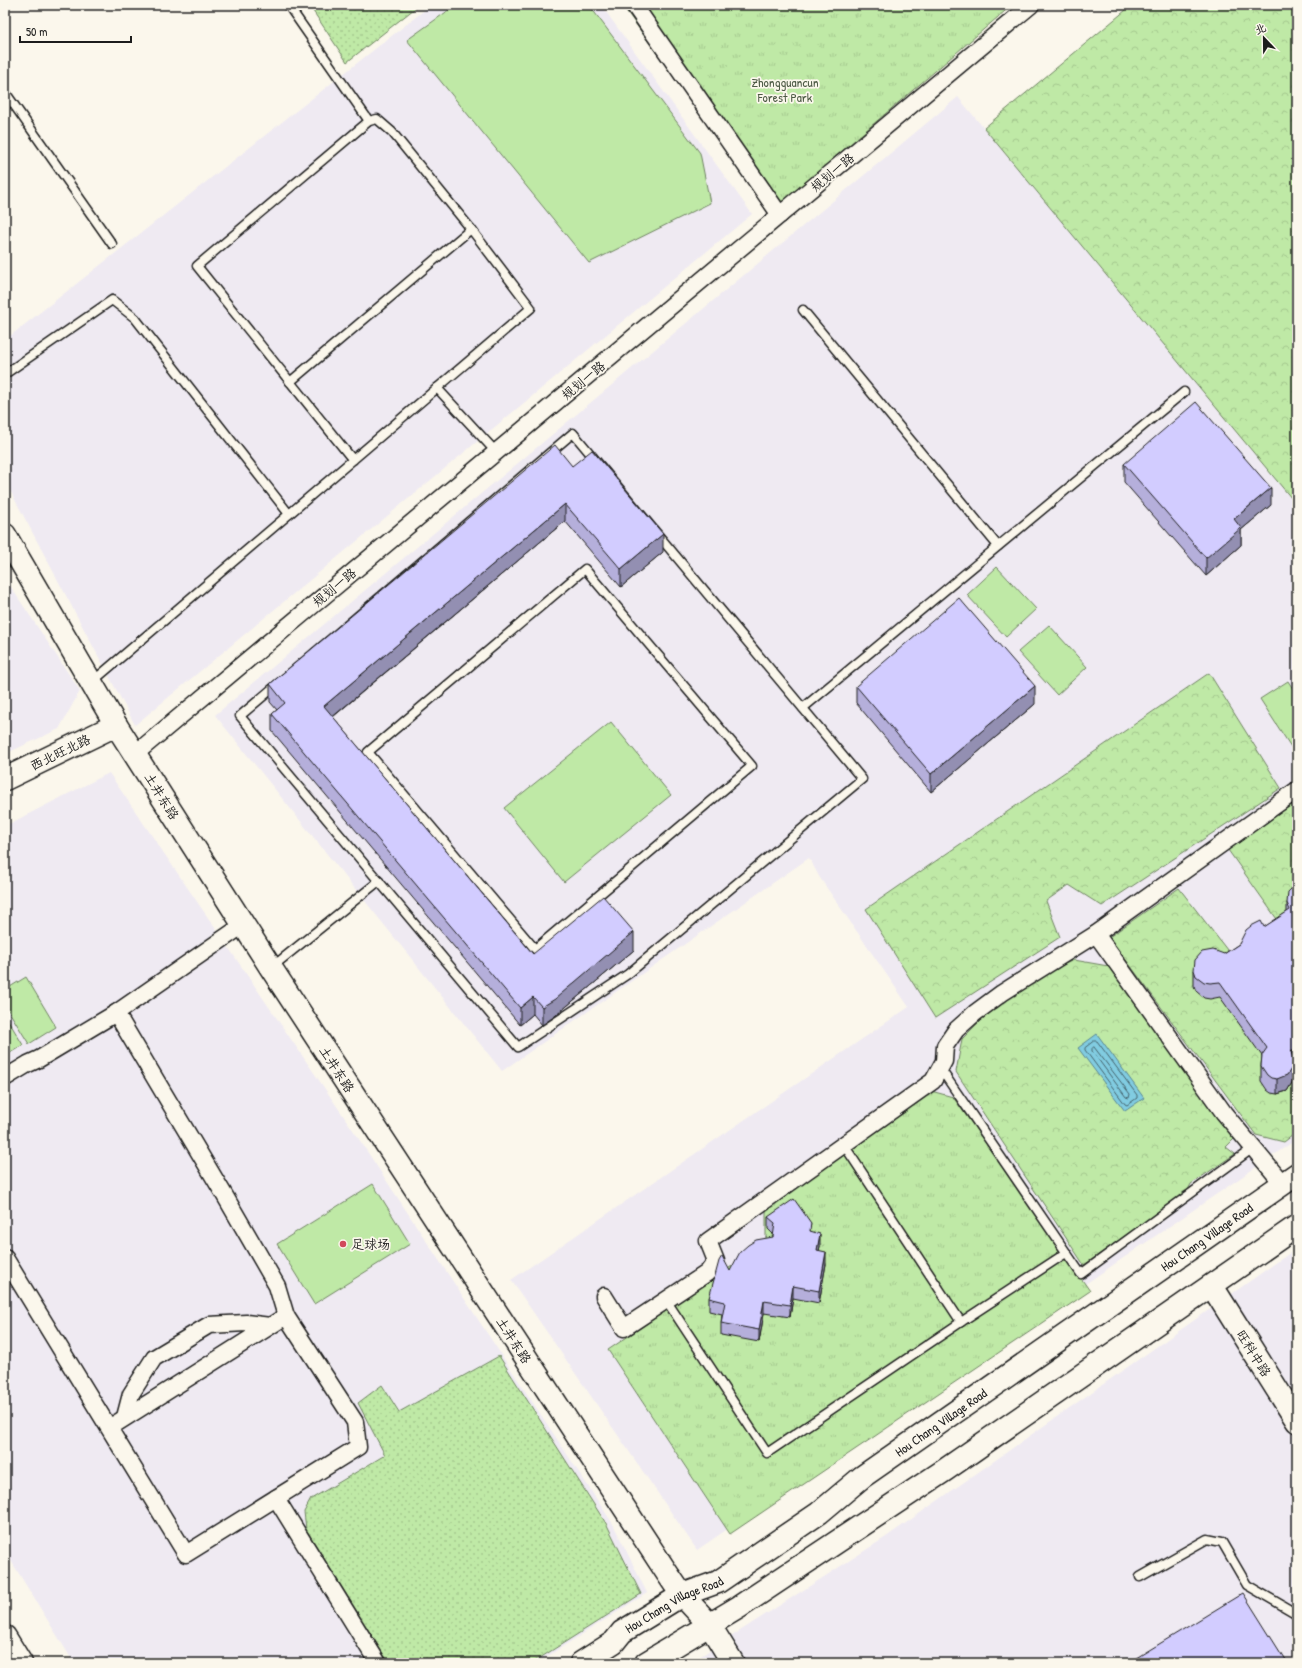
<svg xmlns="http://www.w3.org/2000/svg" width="1302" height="1668" font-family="'Patrick Hand','LXGW WenKai TC',sans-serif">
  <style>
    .built { fill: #efeaf2 }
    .grass { fill: url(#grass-tufts); stroke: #6e8261 }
    .forest { fill: url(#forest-crowns); stroke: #6e8261 }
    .garden { fill: url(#garden-dots); stroke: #6e8261 }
    .pitch { fill: #bfe9a6; stroke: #6e8261 }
    .water { fill: #81cce1; stroke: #598692 }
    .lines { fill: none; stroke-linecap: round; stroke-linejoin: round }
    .shore { stroke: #44626b; stroke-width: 1 }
    .lane-casing { stroke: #1c1c1c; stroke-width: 11 }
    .street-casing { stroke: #1c1c1c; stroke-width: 19 }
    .secondary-casing { stroke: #1c1c1c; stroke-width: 25 }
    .lane { stroke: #fbf7ec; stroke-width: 8 }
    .street { stroke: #fbf7ec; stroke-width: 16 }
    .secondary { stroke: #fbf7ec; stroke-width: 22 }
    .wall { fill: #b5afdb; stroke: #1c1c1c }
    .shaded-wall { fill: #938fb2; stroke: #1c1c1c }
    .building { fill: #d2ccff; stroke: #1c1c1c }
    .poi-dot { fill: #d1495b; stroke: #fbf7ec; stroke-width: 1.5 }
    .labels { text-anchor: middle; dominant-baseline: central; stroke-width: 3.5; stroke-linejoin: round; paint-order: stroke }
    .park-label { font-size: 13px; fill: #4d5a45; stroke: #fbf7ec }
    .street-label { font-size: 13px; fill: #1c1c1c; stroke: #fbf7ec }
    .poi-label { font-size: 13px; fill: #1c1c1c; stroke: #fbf7ec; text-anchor: start }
  </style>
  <defs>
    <pattern id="grass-tufts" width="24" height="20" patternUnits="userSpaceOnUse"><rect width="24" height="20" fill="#bfe9a6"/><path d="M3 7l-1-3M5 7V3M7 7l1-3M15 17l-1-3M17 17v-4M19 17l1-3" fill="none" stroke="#a4c78e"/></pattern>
    <pattern id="forest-crowns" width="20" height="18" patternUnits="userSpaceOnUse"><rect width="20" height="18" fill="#bfe9a6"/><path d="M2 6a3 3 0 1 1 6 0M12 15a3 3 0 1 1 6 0" fill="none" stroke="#a4c78e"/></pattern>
    <pattern id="garden-dots" width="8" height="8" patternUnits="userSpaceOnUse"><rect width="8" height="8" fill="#bfe9a6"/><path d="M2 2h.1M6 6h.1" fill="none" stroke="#a4c78e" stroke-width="1.8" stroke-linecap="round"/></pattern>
  </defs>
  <rect width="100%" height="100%" fill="#fbf7ec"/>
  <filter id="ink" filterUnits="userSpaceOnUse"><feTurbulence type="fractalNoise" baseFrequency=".025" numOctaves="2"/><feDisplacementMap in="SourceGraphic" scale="8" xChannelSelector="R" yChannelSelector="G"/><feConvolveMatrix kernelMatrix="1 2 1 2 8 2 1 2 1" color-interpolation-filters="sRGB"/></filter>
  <g filter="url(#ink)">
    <!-- built -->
    <g class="built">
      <polygon points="431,5 601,5 752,214 135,725 5,481 5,340"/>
      <polygon points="958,97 1297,505 1297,1139 697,1550 511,1280 909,1007 820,878 809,858 502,1071 215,715"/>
      <polygon points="5,578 80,691 59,729 5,754"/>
      <polygon points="109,773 351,1127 613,1524 647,1593 537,1663 74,1663 5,1551 5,826"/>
      <polygon points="1297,1248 1297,1663 690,1663 886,1537"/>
    </g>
    <!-- grass -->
    <g class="grass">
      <polygon points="622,5 1012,5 771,212"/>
      <polygon points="931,1091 953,1097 1090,1291 730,1534 608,1350 766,1243 766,1204"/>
    </g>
    <!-- forest -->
    <g class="forest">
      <polygon points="1132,5 1297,5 1297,505 984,128"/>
      <polygon points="1209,673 1281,788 1102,906 1069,885 1046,901 1060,937 935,1018 866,909"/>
      <polygon points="1297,801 1297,1132 1284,1142 1256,1135 1109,937 1179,888 1231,955 1279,922 1228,850"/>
      <polygon points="1074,960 1108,966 1235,1138 1226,1147 1235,1154 1191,1184 1187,1192 1084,1265 956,1072 962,1039 993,1008 1053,969"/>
    </g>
    <!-- garden -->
    <g class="garden">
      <polygon points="309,5 419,5 347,62"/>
      <polygon points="499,1356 607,1525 641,1594 532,1663 389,1663 306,1529 304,1512 311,1499 385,1455 358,1403 382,1385 399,1412"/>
    </g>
    <!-- pitch -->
    <g class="pitch">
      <polygon points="456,5 589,5 700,153 710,203 589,263 407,40"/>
      <polygon points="997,567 1036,609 1006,637 967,595"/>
      <polygon points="1049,625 1087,667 1057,695 1018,652"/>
      <polygon points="1288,681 1297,695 1297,748 1293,750 1260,699"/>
      <polygon points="611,722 671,795 564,882 504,808"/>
      <polygon points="26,977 56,1027 29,1044 5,1005 5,990"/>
      <polygon points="5,1015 23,1045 5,1056"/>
      <polygon points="373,1184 410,1244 314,1304 277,1244"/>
    </g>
    <!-- water -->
    <polygon class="water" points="1097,1034 1144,1098 1125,1111 1078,1048"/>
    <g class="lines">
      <!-- shore -->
      <g class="shore">
        <polygon points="1094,1041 1097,1041 1137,1095 1137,1098 1127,1105 1125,1104 1085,1050 1085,1048"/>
        <polygon points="1094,1047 1130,1094 1129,1098 1126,1097 1092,1051 1092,1049"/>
      </g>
      <!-- lane casing -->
      <g class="lane-casing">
        <g id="lane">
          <polyline points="288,5 369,121"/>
          <polyline points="5,92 112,244"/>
          <polyline points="803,310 998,546"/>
          <polyline points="5,374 112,300 135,318 289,514"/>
          <polyline points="290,382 471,229"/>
          <polyline points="437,388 496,452"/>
          <polygon points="573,433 862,779 628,974 518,1047 240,716"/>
          <polygon points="585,569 752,766 535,949 368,752"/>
          <polyline points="92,682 531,308 471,229 392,132 377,119 369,121 197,266 353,460"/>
          <polyline points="803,708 1184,392"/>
          <polyline points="272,967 379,881"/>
          <polyline points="940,1068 1081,1274 1253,1148"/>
          <polyline points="666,1300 767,1453 961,1322 844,1145"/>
          <polyline points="961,1322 1066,1253"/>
          <polyline points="1140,1577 1207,1539 1222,1542 1247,1585 1297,1614"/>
        </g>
      </g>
      <!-- street casing -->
      <g class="street-casing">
        <g id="street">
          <polyline points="634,5 780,215"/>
          <polyline points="135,754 1031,5"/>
          <polyline points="1096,934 1224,1113 1283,1184"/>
          <polyline points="116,1013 225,1196 277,1286 286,1316"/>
          <polyline points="5,1078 28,1064 39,1059 116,1013 243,925"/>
          <polyline points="5,1258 186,1554 358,1447 355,1422 286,1316 109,1428"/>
          <polyline points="604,1296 624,1328 707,1273 716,1261 708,1241 933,1081 944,1061 945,1046 956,1030 975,1013 1002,993 1096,934 1297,790"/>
          <polyline points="125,1417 131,1394 154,1358 209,1325 246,1323 270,1326"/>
          <polyline points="276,1498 378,1663"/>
        </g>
      </g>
      <!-- secondary casing -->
      <g class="secondary-casing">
        <g id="secondary">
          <polyline points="5,535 116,725 271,968 667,1573 682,1595 709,1624 733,1663"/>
          <polyline points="5,779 116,725"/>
          <polyline points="1212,1286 1297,1421"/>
          <polyline points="5,1637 21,1663"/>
          <path id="s1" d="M581 1663 614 1642 622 1632 682 1595 718 1582 819 1513 862 1477 1297 1174"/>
          <polyline points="646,1663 739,1607 945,1470 1297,1226"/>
        </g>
      </g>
      <!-- lane -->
      <use href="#lane" class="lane"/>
      <!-- street -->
      <use href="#street" class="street"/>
      <!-- secondary -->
      <use href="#secondary" class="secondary"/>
    </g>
    <!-- wall -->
    <g class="wall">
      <polygon points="1124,464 1271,505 1241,530 1241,545 1206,576 1124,482"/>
      <polygon points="572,466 663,552 621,587 565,521 333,717 533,954 634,950 555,1016 542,1025 533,1014 520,1025 272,731 272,714 277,710 270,702 270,684"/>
      <polygon points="856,686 1035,704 931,792 856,703"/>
      <polygon points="1297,884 1297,1063 1294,1065 1293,1081 1287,1091 1277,1094 1271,1093 1267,1090 1261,1081 1261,1066 1262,1056 1220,997 1210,999 1204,998 1196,991 1194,986 1194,970 1224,954 1287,912 1287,903"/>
      <polygon points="768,1217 811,1231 820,1246 819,1251 826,1264 819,1303 793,1298 790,1317 764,1313 759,1342 721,1335 721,1323 722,1314 709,1311 709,1298 730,1271 773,1237 773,1234 768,1229"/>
    </g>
    <!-- shaded-wall -->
    <g class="shaded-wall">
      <polygon points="1271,488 1271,505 1241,530 1241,545 1206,576 1206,558 1234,519"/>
      <polygon points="565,504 565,521 324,724 324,706"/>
      <polygon points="663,534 663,552 621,587 621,569"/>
      <polygon points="1035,686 1035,704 931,792 931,774"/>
      <polygon points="634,932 634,950 555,1016 542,1025 542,1007"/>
      <polygon points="533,997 533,1014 520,1025 520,1008"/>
      <polygon points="1297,1048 1297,1063 1294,1065 1293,1081 1287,1091 1277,1094 1277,1079 1291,1052"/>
      <polygon points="820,1234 820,1246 817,1262 817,1250"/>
      <polygon points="826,1252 826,1264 819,1303 819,1291"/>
      <polygon points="793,1286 793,1298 790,1317 790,1305"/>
      <polygon points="764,1301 764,1313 759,1342 759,1330"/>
    </g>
    <!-- building -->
    <g class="building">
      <polygon points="1196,402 1271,488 1234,519 1241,528 1206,558 1124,464"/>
      <polygon points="555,445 572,466 592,450 663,534 621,569 565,504 324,706 533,954 603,896 634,932 555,999 542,1007 533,997 520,1008 272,714 285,703 270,684"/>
      <polygon points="959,598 1035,686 931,774 856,686"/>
      <polygon points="1296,884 1297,884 1297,1048 1291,1052 1294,1061 1293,1066 1287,1075 1277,1079 1271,1078 1267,1075 1261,1066 1262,1055 1267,1048 1220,982 1210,983 1204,982 1196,976 1194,970 1195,960 1202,952 1213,950 1224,954 1239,944 1246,930 1251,926 1261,921 1264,927 1290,910 1287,903 1288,892"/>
      <polygon points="794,1199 811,1223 810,1231 820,1234 817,1250 826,1252 819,1291 793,1286 790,1305 764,1301 759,1330 721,1323 725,1302 709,1298 719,1261 722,1256 730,1271 740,1252 748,1245 756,1240 773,1237 775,1223 768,1217"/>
      <polygon points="1243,1593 1287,1663 1128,1663"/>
    </g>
  </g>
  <!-- markers -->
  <circle class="poi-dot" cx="343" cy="1244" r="4"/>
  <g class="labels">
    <!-- park labels -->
    <g class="park-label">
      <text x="785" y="82">Zhongguancun<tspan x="785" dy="15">Forest Park</tspan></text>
    </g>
    <!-- street labels -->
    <g class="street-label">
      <text transform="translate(832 172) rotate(-40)">规划一路</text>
      <text transform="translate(583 380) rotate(-40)">规划一路</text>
      <text transform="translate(334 587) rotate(-40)">规划一路</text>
      <text transform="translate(60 752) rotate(-26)">西北旺北路</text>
      <text transform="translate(162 796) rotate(58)">土井东路</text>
      <text transform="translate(337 1069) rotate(57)">土井东路</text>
      <text stroke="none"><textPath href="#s1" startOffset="759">Hou Chang Village Road</textPath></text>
      <text transform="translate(514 1340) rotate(57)">土井东路</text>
      <text transform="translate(1254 1353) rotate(58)">旺科中路</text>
      <text stroke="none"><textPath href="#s1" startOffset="435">Hou Chang Village Road</textPath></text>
      <text stroke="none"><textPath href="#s1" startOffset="111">Hou Chang Village Road</textPath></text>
    </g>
    <!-- poi labels -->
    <g class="poi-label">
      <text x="351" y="1244">足球场</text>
    </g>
  </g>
  <!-- margin -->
  <rect width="1302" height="1668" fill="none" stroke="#fbf7ec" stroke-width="20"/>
  <rect x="10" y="10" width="1282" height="1648" fill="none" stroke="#1c1c1c" stroke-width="1.5" filter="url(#ink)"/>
  <!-- north arrow -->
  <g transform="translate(1264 38) rotate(338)" stroke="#fbf7ec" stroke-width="3" paint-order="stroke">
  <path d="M0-3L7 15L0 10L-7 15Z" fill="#1c1c1c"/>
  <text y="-6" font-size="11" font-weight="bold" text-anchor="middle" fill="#1c1c1c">北</text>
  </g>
  <!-- scale -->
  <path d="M20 36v6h111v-6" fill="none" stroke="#1c1c1c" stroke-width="2"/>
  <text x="26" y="36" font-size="12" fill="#1c1c1c" stroke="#fbf7ec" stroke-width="3" paint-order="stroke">50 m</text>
</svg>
